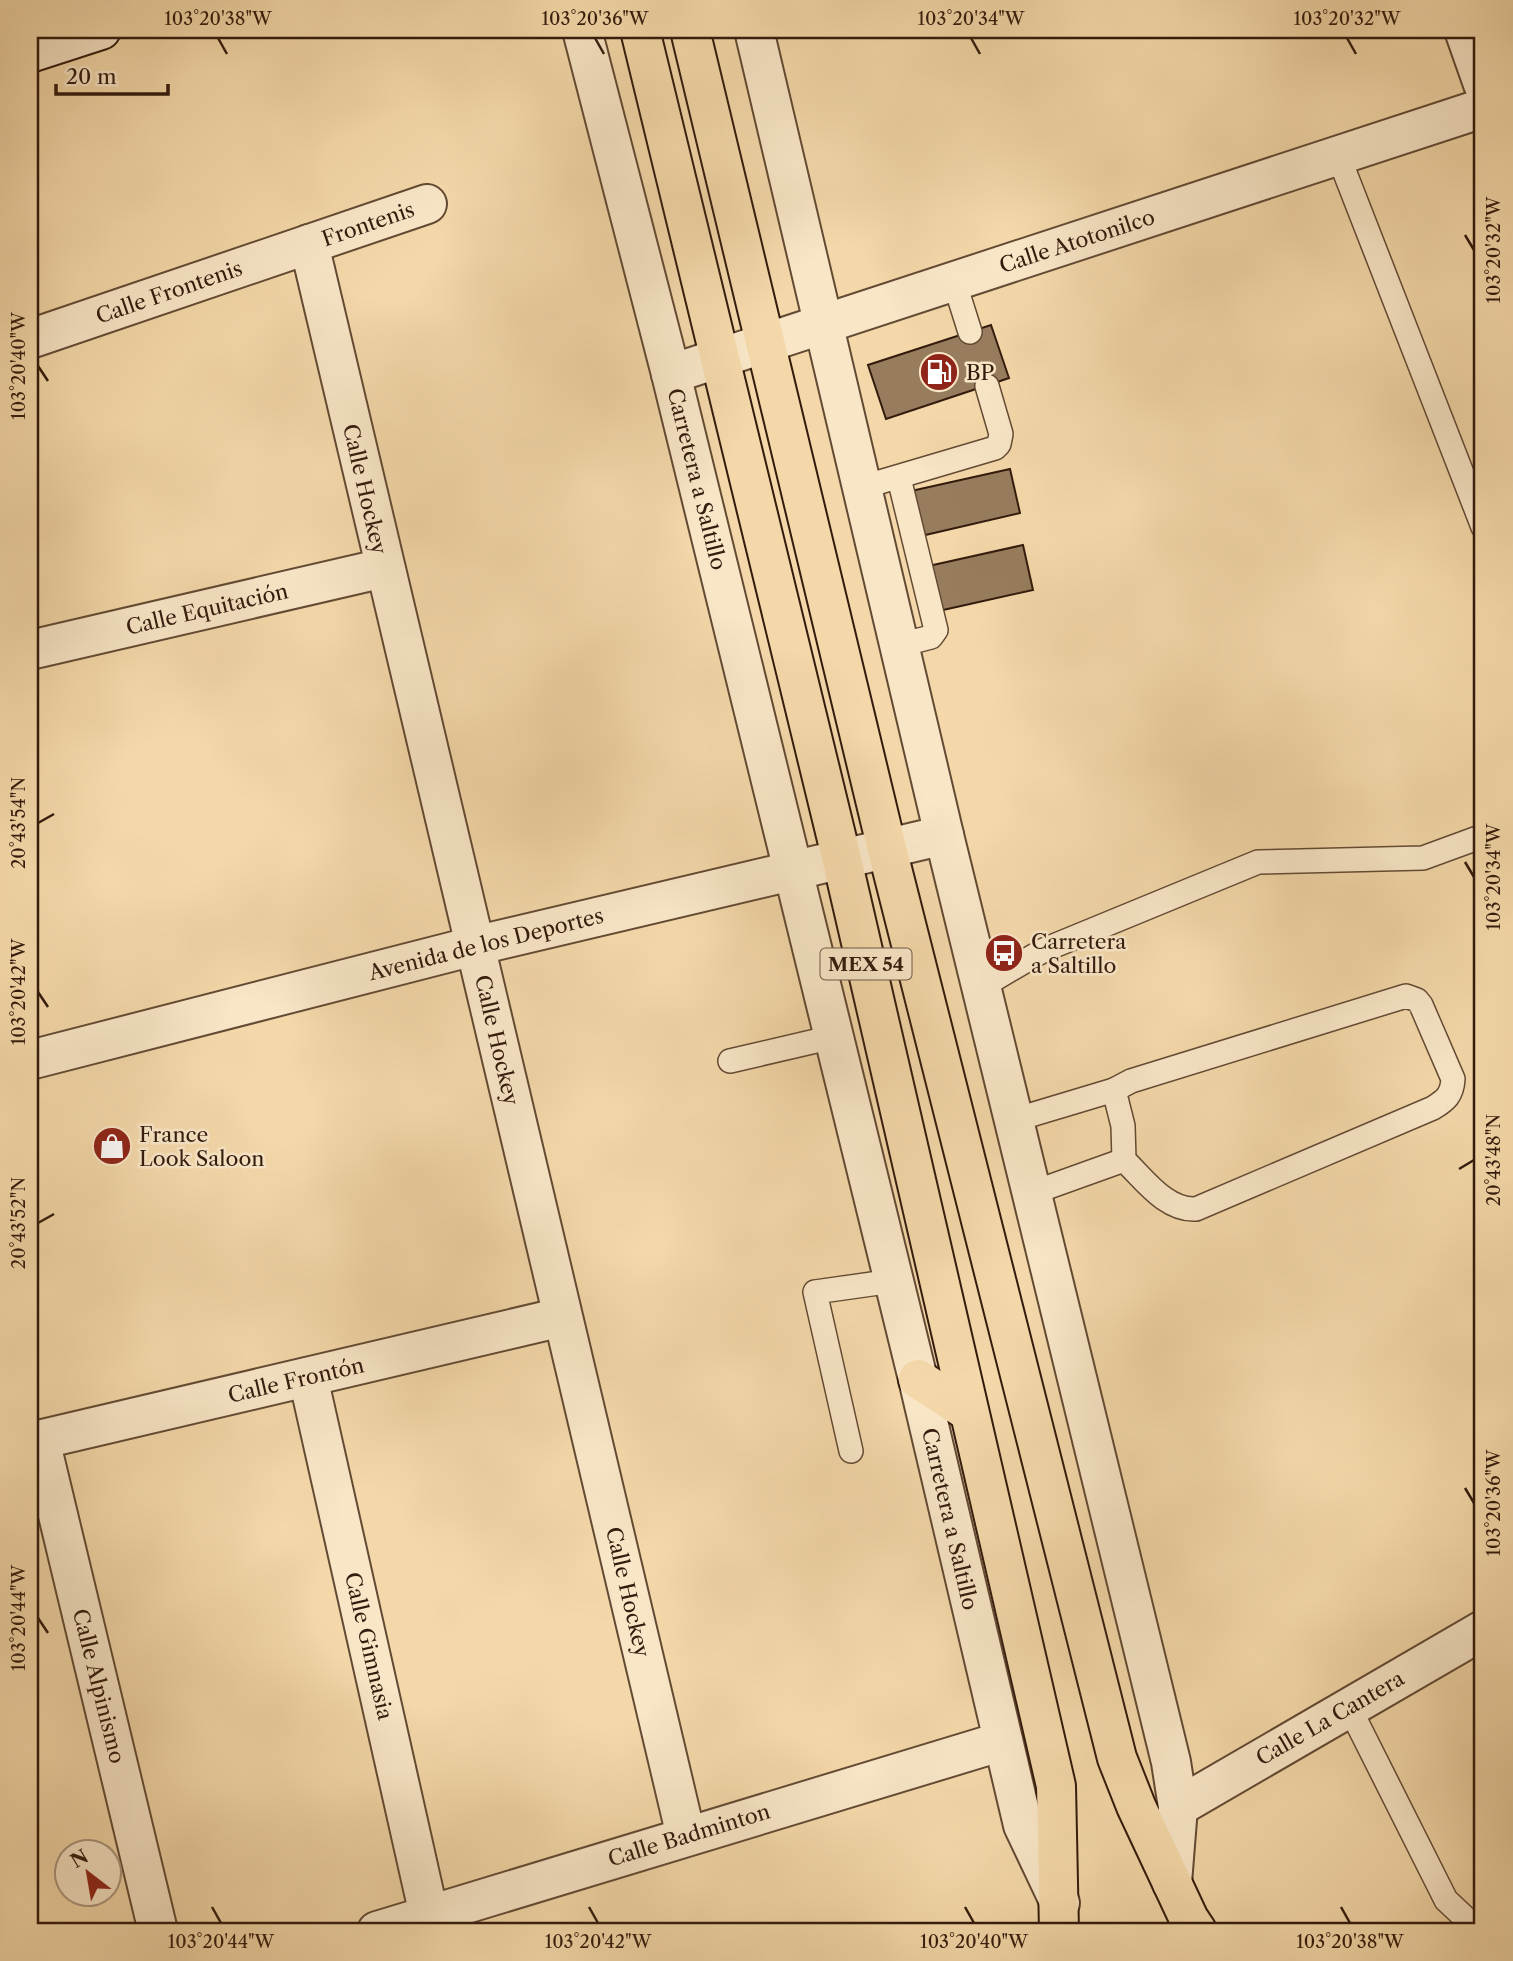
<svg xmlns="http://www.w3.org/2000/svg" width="1513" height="1961" font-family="'Libre Caslon Text',serif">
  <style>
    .building { fill: #977d5e; stroke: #331b0d; stroke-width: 2 }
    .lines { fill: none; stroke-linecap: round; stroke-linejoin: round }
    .lane-casing { stroke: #634a34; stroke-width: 26 }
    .street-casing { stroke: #634a34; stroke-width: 42 }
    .secondary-casing { stroke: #331b0d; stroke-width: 42 }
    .primary-casing { stroke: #331b0d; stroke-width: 42 }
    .lane { stroke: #f8e6c7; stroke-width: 23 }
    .street { stroke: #f8e6c7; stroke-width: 38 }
    .secondary { stroke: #f8e6c7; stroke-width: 38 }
    .primary { stroke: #f4d8a9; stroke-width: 38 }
    .ticks { fill: none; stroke: #331b0d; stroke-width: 2.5 }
    .labels { text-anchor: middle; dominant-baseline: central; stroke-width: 5; stroke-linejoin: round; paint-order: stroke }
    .shield { fill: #f8e6c7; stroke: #6e5845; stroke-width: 2 }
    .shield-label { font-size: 19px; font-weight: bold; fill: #331b0d }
    .street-label { font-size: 21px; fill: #331b0d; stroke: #f8e6c7 }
    .poi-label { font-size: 21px; fill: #331b0d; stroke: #f8e6c7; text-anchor: start }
    .neatline { fill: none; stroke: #331b0d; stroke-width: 2.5 }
    .ticks-label { font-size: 18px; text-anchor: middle; fill: #331b0d }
  </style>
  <rect width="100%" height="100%" fill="#f4d8a9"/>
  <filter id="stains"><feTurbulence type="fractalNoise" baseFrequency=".00286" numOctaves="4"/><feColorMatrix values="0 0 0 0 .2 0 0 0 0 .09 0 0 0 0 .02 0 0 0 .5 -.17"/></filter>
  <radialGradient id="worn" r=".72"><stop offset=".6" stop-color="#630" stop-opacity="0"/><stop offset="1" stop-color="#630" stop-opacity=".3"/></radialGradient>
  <!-- building -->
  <g class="building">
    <polygon points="991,325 1009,378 886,419 868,365"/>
    <polygon points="1010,469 1020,513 921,536 911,491"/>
    <polygon points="1023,545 1033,590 934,612 924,567"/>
  </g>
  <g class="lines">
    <!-- lane casing -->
    <g class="lane-casing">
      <g id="lane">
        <polyline points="1338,155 1483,527"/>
        <polyline points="954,281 970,332"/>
        <polyline points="899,478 936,630 931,637 900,645"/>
        <polyline points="863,487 995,448 999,444 1001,434 987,386"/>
        <polyline points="981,987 1044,950 1258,862 1423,858 1483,836"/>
        <path d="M1406 996 1417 1000 1421 1005 1453 1079C1452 1095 1446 1100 1433 1108L1196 1209C1166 1211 1144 1179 1124 1160L1123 1126 1114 1090 1131 1081Z"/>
        <polyline points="730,1061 833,1037"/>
        <polyline points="1014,1120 1114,1090"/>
        <polyline points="1032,1193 1124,1160"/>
        <polyline points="851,1451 815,1292 893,1281"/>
        <polyline points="1349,1707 1446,1900 1479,1931"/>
      </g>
    </g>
    <!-- street casing -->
    <g class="street-casing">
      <g id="street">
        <polyline points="582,30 671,374 918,1379 1023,1825 1060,1903"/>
        <polyline points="754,30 944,835 1171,1762 1178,1807 1172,1883"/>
        <polyline points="1464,30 1483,84"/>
        <polyline points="309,244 686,1836"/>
        <polyline points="30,339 427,204"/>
        <polyline points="671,374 1483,108"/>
        <polyline points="30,650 384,568"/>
        <polyline points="30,1060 474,946 944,835"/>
        <polyline points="308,1377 429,1915"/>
        <polyline points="40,1440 158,1931"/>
        <polyline points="30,1442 562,1317"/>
        <polyline points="1178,1807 1483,1630"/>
        <polyline points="377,1931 1003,1741"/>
      </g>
    </g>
    <!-- secondary casing -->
    <g class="secondary-casing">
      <polyline id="secondary" points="30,53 101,30"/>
    </g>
    <!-- primary casing -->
    <g class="primary-casing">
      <g id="primary">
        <polyline points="640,30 842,860 1056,1786 1059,1931"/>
        <polyline points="690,30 887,849 1117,1758 1136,1806 1189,1919 1197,1931"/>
        <polyline points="918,1379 969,1412"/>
      </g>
    </g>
    <!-- lane -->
    <use href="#lane" class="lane"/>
    <!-- street -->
    <use href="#street" class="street"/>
    <!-- secondary -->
    <use href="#secondary" class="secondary"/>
    <!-- primary -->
    <use href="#primary" class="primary"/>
  </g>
  <!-- ticks -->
  <path class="ticks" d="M218 38 227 54M595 38 604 54M971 38 980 54M1347 38 1356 54M1465 235 1474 250M38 366 48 381M38 823 54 814M1465 862 1474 877M38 992 48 1007M1459 1169 1474 1160M38 1223 54 1214M1465 1488 1474 1503M38 1618 48 1633M212 1907 221 1923M589 1907 598 1923M965 1907 974 1923M1341 1907 1350 1923"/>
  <!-- icons -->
  <defs>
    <g id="fuel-disc" transform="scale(2.0125)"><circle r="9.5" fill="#8f2418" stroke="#f8e6c7"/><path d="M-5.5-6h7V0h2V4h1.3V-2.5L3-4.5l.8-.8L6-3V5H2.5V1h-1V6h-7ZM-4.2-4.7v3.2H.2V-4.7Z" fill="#fff"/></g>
    <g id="bus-disc" transform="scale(2.0125)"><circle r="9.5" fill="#8f2418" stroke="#f8e6c7"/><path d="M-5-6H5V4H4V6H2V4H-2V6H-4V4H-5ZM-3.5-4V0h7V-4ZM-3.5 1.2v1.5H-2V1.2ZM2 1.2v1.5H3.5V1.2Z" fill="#fff"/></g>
    <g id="shop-disc" transform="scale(2.0125)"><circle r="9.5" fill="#8f2418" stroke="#f8e6c7"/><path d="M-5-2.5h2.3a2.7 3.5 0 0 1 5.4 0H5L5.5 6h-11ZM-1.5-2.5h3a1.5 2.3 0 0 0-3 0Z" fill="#fff"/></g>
  </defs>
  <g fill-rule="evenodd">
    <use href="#fuel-disc" x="939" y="372"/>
    <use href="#bus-disc" x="1004" y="953"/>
    <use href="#shop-disc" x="112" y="1146"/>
  </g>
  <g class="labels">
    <!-- shield labels -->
    <rect class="shield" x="820.5" y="948.5" width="91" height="31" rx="5"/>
    <g class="shield-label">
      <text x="866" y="964">MEX 54</text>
    </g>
    <!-- street labels -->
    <g class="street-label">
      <text transform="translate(368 224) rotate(-19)">Frontenis</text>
      <text transform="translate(1077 241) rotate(-18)">Calle Atotonilco</text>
      <text transform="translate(169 292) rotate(-19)">Calle Frontenis</text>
      <text transform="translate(697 479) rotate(76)">Carretera a Saltillo</text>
      <text transform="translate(365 489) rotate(77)">Calle Hockey</text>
      <text transform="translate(207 609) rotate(-13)">Calle Equitación</text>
      <text transform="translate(486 944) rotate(-14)">Avenida de los Deportes</text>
      <text transform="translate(497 1040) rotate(77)">Calle Hockey</text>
      <text transform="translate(296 1380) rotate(-13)">Calle Frontón</text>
      <text transform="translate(950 1519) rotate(77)">Carretera a Saltillo</text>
      <text transform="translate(628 1592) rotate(77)">Calle Hockey</text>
      <text transform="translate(369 1646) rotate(77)">Calle Gimnasia</text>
      <text transform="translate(99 1686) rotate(76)">Calle Alpinismo</text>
      <text transform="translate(1330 1718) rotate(-30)">Calle La Cantera</text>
      <text transform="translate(689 1835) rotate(-17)">Calle Badminton</text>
    </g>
    <!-- poi labels -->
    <g class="poi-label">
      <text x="966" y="372">BP</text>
      <text x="1031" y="941">Carretera<tspan x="1031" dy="24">a Saltillo</tspan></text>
      <text x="139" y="1134">France<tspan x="139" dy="24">Look Saloon</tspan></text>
    </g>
  </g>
  <!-- margin -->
  <rect width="1513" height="1961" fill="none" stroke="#f4d8a9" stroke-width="77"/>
  <!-- north arrow -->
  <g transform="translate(88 1873) rotate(329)"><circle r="33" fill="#f8e6c7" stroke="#a9957d" stroke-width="2"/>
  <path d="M0-5L12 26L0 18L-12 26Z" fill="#8f2418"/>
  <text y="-10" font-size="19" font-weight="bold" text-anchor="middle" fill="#331b0d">N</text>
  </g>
  <!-- scale -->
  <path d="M56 84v10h112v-10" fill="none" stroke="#331b0d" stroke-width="3.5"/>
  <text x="66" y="84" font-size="21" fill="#331b0d" stroke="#f8e6c7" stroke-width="5" paint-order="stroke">20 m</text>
  <rect x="38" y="38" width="1436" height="1885" class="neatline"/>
  <g class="ticks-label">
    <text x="218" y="25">103°20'38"W</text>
    <text x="595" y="25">103°20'36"W</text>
    <text x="971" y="25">103°20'34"W</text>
    <text x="1347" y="25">103°20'32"W</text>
    <text transform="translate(1494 250) rotate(-90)" y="6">103°20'32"W</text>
    <text transform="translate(19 366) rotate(-90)" y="6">103°20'40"W</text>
    <text transform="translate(19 823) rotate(-90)" y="6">20°43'54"N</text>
    <text transform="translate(1494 877) rotate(-90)" y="6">103°20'34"W</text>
    <text transform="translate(19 992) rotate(-90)" y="6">103°20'42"W</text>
    <text transform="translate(1494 1160) rotate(-90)" y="6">20°43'48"N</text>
    <text transform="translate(19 1223) rotate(-90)" y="6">20°43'52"N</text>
    <text transform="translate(1494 1503) rotate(-90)" y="6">103°20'36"W</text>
    <text transform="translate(19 1618) rotate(-90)" y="6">103°20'44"W</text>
    <text x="221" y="1948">103°20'44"W</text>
    <text x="598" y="1948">103°20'42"W</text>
    <text x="974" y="1948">103°20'40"W</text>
    <text x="1350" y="1948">103°20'38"W</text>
  </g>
  <rect width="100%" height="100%" filter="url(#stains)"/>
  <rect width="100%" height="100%" fill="url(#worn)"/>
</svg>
